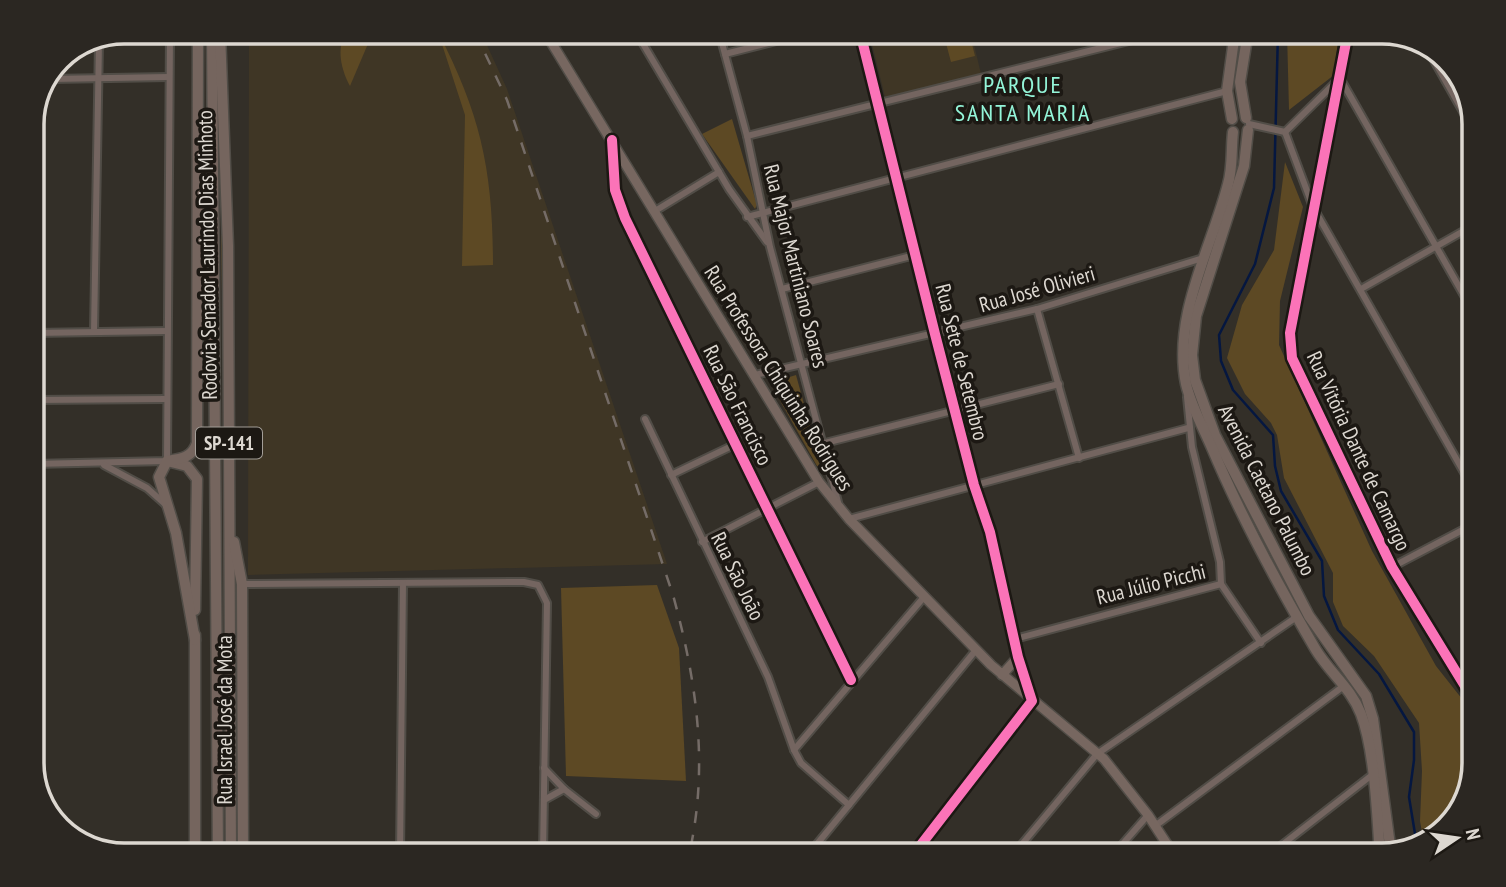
<svg xmlns="http://www.w3.org/2000/svg" width="1506" height="887" font-family="'PT Sans Narrow',sans-serif">
  <style>
    .built { fill: #3f3625 }
    .green { fill: #5d4924 }
    .lines { fill: none; stroke-linecap: round; stroke-linejoin: round }
    .stream { stroke: #051740; stroke-width: 2.5 }
    .minor-casing { stroke: #514d47; stroke-width: 10 }
    .secondary-casing { stroke: #514d47; stroke-width: 12 }
    .primary-casing { stroke: #514d47; stroke-width: 13 }
    .minor { stroke: #746560; stroke-width: 6 }
    .secondary { stroke: #776760; stroke-width: 9 }
    .primary { stroke: #75655e; stroke-width: 10 }
    .rail { stroke: #756c67; stroke-width: 2.5; stroke-dasharray: 12 12; stroke-linecap: butt }
    .cycleway-casing { stroke: #1c1813; stroke-width: 15 }
    .cycleway { stroke: #fb73b8; stroke-width: 10 }
    .labels { text-anchor: middle; dominant-baseline: central; stroke-width: 7; stroke-linejoin: round; paint-order: stroke }
    .shield { fill: #1c1813; stroke: #a39e98; stroke-width: 2 }
    .shield-label { font-size: 19px; font-weight: bold; fill: #ddd8d1 }
    .street-label { font-size: 21px; fill: #ddd8d1; stroke: #1c1813 }
    .quarter-label { font-size: 24px; letter-spacing: 2px; fill: #94f5d9; stroke: #1c1813 }
    .rim { fill: none; stroke: #ddd8d1; stroke-width: 3.5 }
  </style>
  <rect width="100%" height="100%" fill="#332f28"/>
  <!-- built -->
  <g class="built">
    <polygon points="249,32 481,32 507,89 667,564 248,575"/>
    <polygon points="869,32 971,32 981,74 885,97"/>
  </g>
  <!-- green -->
  <g class="green">
    <path d="M265 32H315L310 43C292 45 278 45 265 32Z"/>
    <path d="M346 32H373L350 86C341 70 336 48 346 32Z"/>
    <path d="M438 32C481 115 493 171 493 265L462 266 465 115Z"/>
    <polygon points="943,32 969,32 975,56 951,62"/>
    <polygon points="1287,32 1339,32 1334,75 1289,110"/>
    <polygon points="732,119 757,205 755,209 702,134"/>
    <polygon points="1285,162 1303,207 1280,301 1279,345 1372,551 1436,666 1474,714 1474,764 1462,810 1424,844 1420,821 1422,771 1419,723 1374,656 1343,626 1333,602 1333,573 1284,478 1277,435 1271,423 1245,394 1227,358 1242,305 1274,250"/>
    <polygon points="221,235 225,235 225,465"/>
    <polygon points="796,375 821,466 817,466 770,383"/>
    <polygon points="657,585 679,648 686,781 566,776 561,588"/>
  </g>
  <g class="lines">
    <!-- stream -->
    <polyline class="stream" points="1278,32 1274,188 1255,264 1219,335 1221,361 1233,390 1273,435 1275,466 1281,491 1322,561 1324,596 1338,630 1379,674 1414,732 1414,760 1409,797 1417,846"/>
    <!-- minor casing -->
    <g class="minor-casing">
      <g id="minor">
        <polyline points="636,32 729,189 767,242"/>
        <polyline points="719,32 747,136 770,247 838,502"/>
        <polyline points="860,32 935,334 974,485 990,532 1018,657 1032,701 913,855"/>
        <polyline points="1348,32 1290,333 1292,358 1392,567 1474,701"/>
        <polyline points="552,41 568,32"/>
        <polyline points="642,41 675,32"/>
        <polyline points="1424,43 1474,131"/>
        <polyline points="725,54 812,32"/>
        <polyline points="50,79 169,77"/>
        <polyline points="1249,124 1285,132"/>
        <polyline points="1285,132 1313,207 1474,490"/>
        <polyline points="1285,132 1340,78 1474,313"/>
        <polyline points="747,136 1165,32"/>
        <polyline points="612,145 615,190 625,218 851,680"/>
        <polyline points="655,211 719,172"/>
        <polyline points="747,217 1227,91"/>
        <polyline points="782,289 915,255"/>
        <polyline points="1361,289 1474,225"/>
        <polyline points="1037,309 1079,458"/>
        <polyline points="94,332 99,42"/>
        <polyline points="32,333 167,331"/>
        <polyline points="755,375 1037,309 1203,258"/>
        <polyline points="32,400 166,399"/>
        <polyline points="645,419 768,677 794,750 801,763 849,805"/>
        <polyline points="821,444 1059,384"/>
        <polyline points="32,464 167,461 170,32"/>
        <polyline points="104,465 147,488 165,504"/>
        <polyline points="671,475 736,444"/>
        <polyline points="849,519 1188,428"/>
        <polyline points="702,542 819,482"/>
        <polyline points="1392,567 1474,524"/>
        <polyline points="242,584 524,582 538,585 547,603 543,855"/>
        <polyline points="1221,584 1261,643"/>
        <polyline points="1015,639 1221,584 1220,562 1192,447 1187,397"/>
        <polyline points="794,750 924,597"/>
        <polyline points="564,789 596,814"/>
        <polyline points="544,800 564,789 544,768"/>
        <polyline points="1155,826 1345,685"/>
        <polyline points="400,855 403,583"/>
        <polyline points="808,855 976,650"/>
        <polyline points="1013,855 1097,754 1298,616"/>
        <polyline points="1113,855 1148,815"/>
        <polyline points="1269,855 1372,775"/>
      </g>
    </g>
    <!-- secondary casing -->
    <g class="secondary-casing">
      <g id="secondary">
        <polyline points="545,32 819,482 849,519 991,665 1104,759 1148,815 1174,855"/>
        <polyline points="1002,675 1018,657"/>
      </g>
    </g>
    <!-- primary casing -->
    <g class="primary-casing">
      <g id="primary">
        <polyline points="212,32 218,855"/>
        <polyline points="220,32 228,246 231,855"/>
        <polyline points="1246,118 1240,82 1248,32"/>
        <polyline points="1232,119 1227,91 1235,32"/>
        <polyline points="1248,130 1244,166 1196,316 1192,355 1195,380 1215,435 1309,616 1366,696 1373,719 1391,853"/>
        <path d="M1233 132C1231 149 1233 167 1228 184 1212 247 1172 316 1186 384 1191 406 1203 427 1212 448 1241 517 1278 585 1316 650 1330 673 1351 688 1361 714 1375 751 1377 815 1380 855"/>
        <polyline points="171,462 187,466 197,479 195,610"/>
        <polyline points="234,542 242,584 243,855"/>
        <polyline points="195,635 195,855"/>
        <path d="M195 640 176 533 159 477 167 461C181 459 192 458 197 443L198 32"/>
      </g>
    </g>
    <!-- minor -->
    <use href="#minor" class="minor"/>
    <!-- secondary -->
    <use href="#secondary" class="secondary"/>
    <!-- primary -->
    <use href="#primary" class="primary"/>
    <!-- rail -->
    <path class="rail" d="M475 32 507 100 673 595C697 682 709 767 689 855"/>
    <!-- cycleway casing -->
    <g class="cycleway-casing">
      <g id="cycleway">
        <polyline points="860,32 935,334 974,485 990,532 1018,657 1032,701 913,855"/>
        <polyline points="1348,32 1290,333 1292,358 1392,567 1474,701"/>
        <polyline points="612,140 615,190 625,218 851,680"/>
      </g>
    </g>
    <!-- cycleway -->
    <use href="#cycleway" class="cycleway"/>
  </g>
  <g class="labels">
    <!-- shield labels -->
    <rect class="shield" x="196" y="427.5" width="66" height="31" rx="5"/>
    <g class="shield-label">
      <text x="229" y="443">SP-141</text>
    </g>
    <!-- street labels -->
    <g class="street-label">
      <text transform="translate(207 255) rotate(-91)">Rodovia Senador Laurindo Dias Minhoto</text>
      <text transform="translate(796 266) rotate(76)">Rua Major Martiniano Soares</text>
      <text transform="translate(1037 289) rotate(-16)">Rua José Olivieri</text>
      <text transform="translate(962 362) rotate(76)">Rua Sete de Setembro</text>
      <text transform="translate(779 378) rotate(58)">Rua Professora Chiquinha Rodrigues</text>
      <text transform="translate(738 405) rotate(64)">Rua São Francisco</text>
      <text transform="translate(1359 451) rotate(65)">Rua Vitória Dante de Camargo</text>
      <text transform="translate(1267 490) rotate(63)">Avenida Caetano Palumbo</text>
      <text transform="translate(738 576) rotate(64)">Rua São João</text>
      <text transform="translate(1151 584) rotate(-14)">Rua Júlio Picchi</text>
      <text transform="translate(224 720) rotate(-90)">Rua Israel José da Mota</text>
    </g>
    <!-- quarter labels -->
    <g class="quarter-label">
      <text x="1023" y="84">PARQUE<tspan x="1023" dy="28">SANTA MARIA</tspan></text>
    </g>
  </g>
  <!-- crop -->
  <path d="M0 0H1506V887H0ZM124 44H1382A80 80 0 0 1 1462 124V763A80 80 0 0 1 1382 843H124A80 80 0 0 1 44 763V124A80 80 0 0 1 124 44Z" fill="#2b2722" fill-rule="evenodd"/>
  <path class="rim" d="M124 44H1382A80 80 0 0 1 1462 124V763A80 80 0 0 1 1382 843H124A80 80 0 0 1 44 763V124A80 80 0 0 1 124 44Z"/>
  <!-- north arrow -->
  <g transform="translate(1457 838) rotate(77)" stroke="#1c1813" stroke-width="5" paint-order="stroke">
  <path d="M0-5L12 26L0 18L-12 26Z" fill="#ddd8d1"/>
  <text y="-10" font-size="19" font-weight="bold" text-anchor="middle" fill="#ddd8d1">N</text>
  </g>
</svg>
